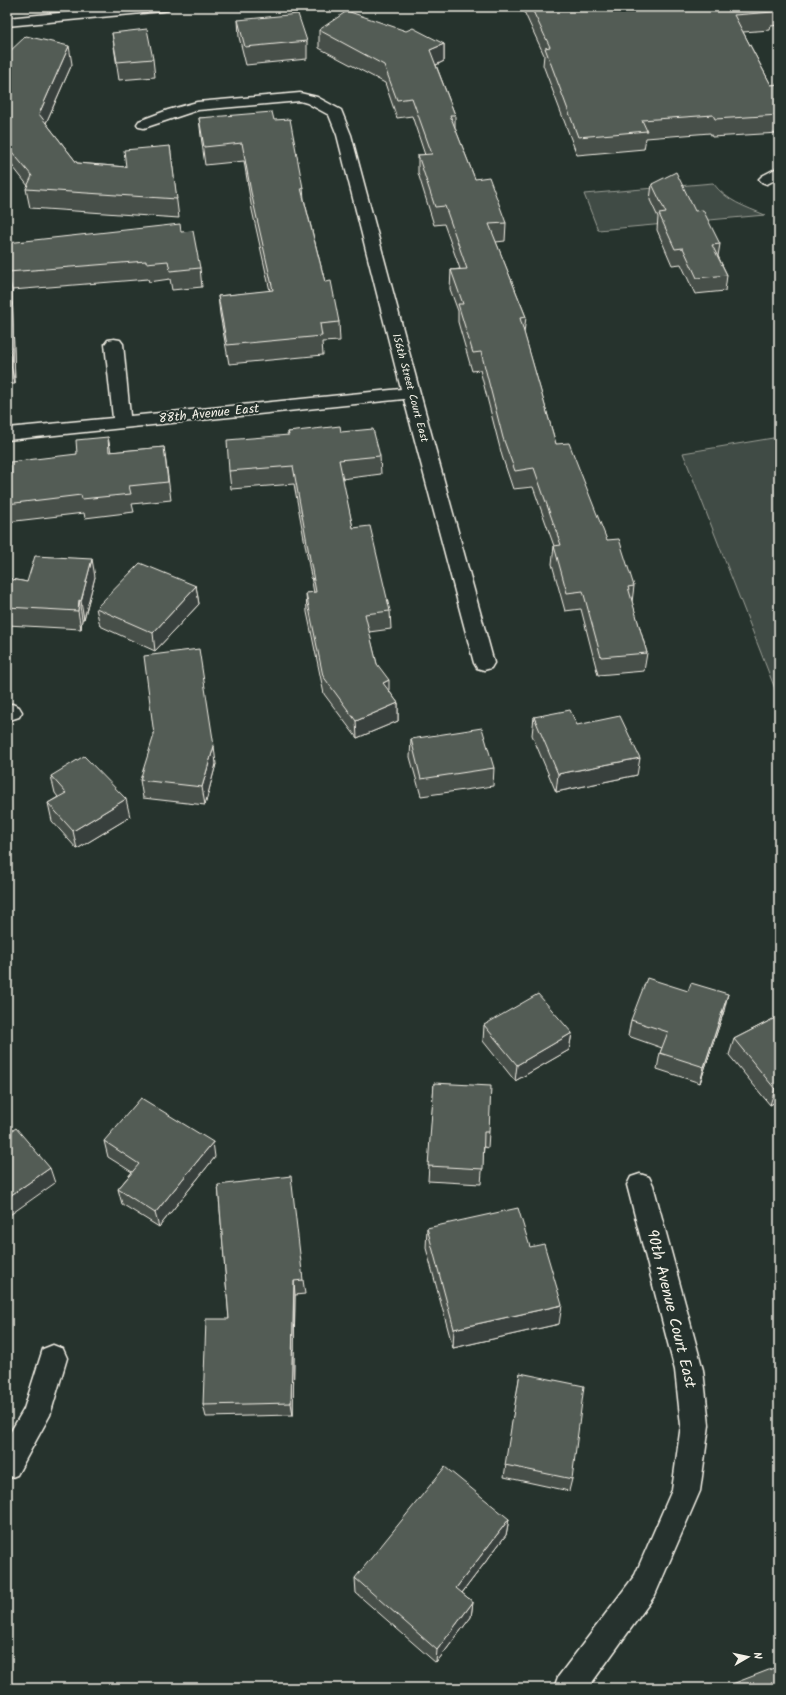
<svg xmlns="http://www.w3.org/2000/svg" width="786" height="1695" font-family="Kalam,sans-serif">
  <style>
    .green { fill: #414b45; stroke: #9a9e96 }
    .lines { fill: none; stroke-linecap: round; stroke-linejoin: round }
    .minor-casing { stroke: #f4f1e8; stroke-width: 3 }
    .minor { fill: #26332d; fill-rule: evenodd }
    .wall { fill: #474f49; stroke: #f4f1e8 }
    .shaded-wall { fill: #39403c; stroke: #f4f1e8 }
    .building { fill: #525c55; stroke: #f4f1e8 }
    .labels { text-anchor: middle; dominant-baseline: central; stroke-width: 4; stroke-linejoin: round; paint-order: stroke }
    .far-street-label { font-size: 11px; fill: #f4f1e8; stroke: #26332d }
    .street-label { font-size: 13px; fill: #f4f1e8; stroke: #26332d }
    .near-street-label { font-size: 16px; fill: #f4f1e8; stroke: #26332d }
  </style>
  <rect width="100%" height="100%" fill="#26332d"/>
  <filter id="ink" filterUnits="userSpaceOnUse"><feTurbulence type="fractalNoise" baseFrequency=".025" numOctaves="2"/><feDisplacementMap in="SourceGraphic" scale="8" xChannelSelector="R" yChannelSelector="G"/><feConvolveMatrix kernelMatrix="1 2 1 2 8 2 1 2 1" color-interpolation-filters="sRGB"/></filter>
  <g filter="url(#ink)">
    <!-- green -->
    <g class="green">
      <path d="M713 183C726 201 746 207 765 215L598 230 584 194Z"/>
      <polygon points="779,437 779,699 683,453"/>
    </g>
    <g class="lines">
      <!-- minor casing -->
      <g class="minor-casing">
        <g id="minor">
          <polygon points="120,7 170,7 168,10 163,11 7,26 7,18"/>
          <polygon points="300,93 317,97 341,110 351,135 420,393 494,663 491,668 484,670 477,668 474,663 404,399 7,440 7,428 113,418 105,344 108,340 114,339 120,340 123,344 130,416 401,389 337,135 329,115 307,103 300,101 198,110 144,128 139,127 137,124 139,121 168,110 197,102"/>
          <polygon points="779,167 779,178 767,184 762,182 759,179 762,176"/>
          <polygon points="12,704 19,707 22,712 19,717 7,721 7,705"/>
          <polygon points="640,1174 649,1177 653,1185 703,1370 709,1425 700,1491 655,1595 588,1688 554,1688 558,1677 635,1575 672,1490 681,1425 675,1370 627,1185 631,1177"/>
          <polygon points="53,1345 63,1349 67,1358 50,1415 17,1475 7,1479 7,1438 24,1409 43,1349"/>
        </g>
      </g>
      <!-- minor -->
      <use href="#minor" class="minor"/>
    </g>
    <!-- wall -->
    <g class="wall">
      <polygon points="522,7 779,7 779,25 771,26 770,30 743,32 771,85 779,84 779,133 712,137 710,133 646,138 644,149 577,155 543,65 544,55"/>
      <polygon points="238,20 307,41 307,59 246,65 239,37"/>
      <polygon points="319,30 444,44 444,61 436,65 455,115 455,128 475,179 506,223 505,241 496,242 526,317 524,333 556,444 607,540 634,586 632,602 647,653 644,671 598,675 581,609 565,611 552,564 554,546 533,487 513,489 502,456 480,370 472,371 458,322 458,311 450,289 451,270 460,269 444,224 434,225 418,173 418,155 425,155 412,116 397,118 385,83 319,48"/>
      <polygon points="112,33 153,59 155,77 119,80"/>
      <polygon points="7,54 72,64 46,123 77,163 126,167 170,146 179,218 30,208 26,189 28,186 7,159"/>
      <polygon points="199,118 274,120 303,188 304,199 325,282 339,322 340,341 322,342 323,355 229,364 220,314 218,296 270,291 252,210 244,161 205,165 201,136"/>
      <polygon points="652,184 695,211 720,244 718,256 727,275 725,291 695,294 681,264 672,265 657,230 658,217 650,200"/>
      <polygon points="181,232 200,268 202,287 172,290 170,279 149,282 148,279 12,290 15,384 7,384 7,243"/>
      <polygon points="288,432 341,432 380,456 381,474 342,479 353,528 390,611 391,629 369,632 377,664 389,691 398,703 398,721 357,738 324,694 307,612 306,593 314,593 294,484 231,489 229,471 288,435"/>
      <polygon points="108,437 111,452 164,447 171,500 132,504 134,512 85,518 84,513 7,522 7,474 11,474 77,454"/>
      <polygon points="95,577 84,619 82,619 81,629 7,625 7,578 27,582"/>
      <polygon points="196,586 199,604 155,651 100,626 96,608"/>
      <polygon points="534,717 577,725 637,775 556,792 532,735"/>
      <polygon points="411,739 494,768 493,786 421,796 410,757"/>
      <polygon points="216,764 205,805 143,798 140,780"/>
      <polygon points="51,776 130,817 77,849 52,821 48,803 58,797 55,793"/>
      <polygon points="724,1011 700,1083 657,1069 660,1053 662,1048 628,1036 631,1020"/>
      <polygon points="779,1016 779,1100 770,1105 729,1055 734,1039"/>
      <polygon points="484,1025 572,1033 569,1050 515,1081 483,1041"/>
      <polygon points="434,1083 489,1132 488,1148 484,1147 481,1184 428,1181"/>
      <polygon points="104,1141 215,1157 159,1227 122,1204 118,1189 132,1172 108,1157"/>
      <polygon points="218,1185 303,1280 305,1294 295,1295 293,1415 206,1417 203,1405 229,1319"/>
      <polygon points="427,1228 530,1247 559,1324 453,1348 426,1248"/>
      <polygon points="520,1373 572,1479 569,1491 504,1477"/>
      <polygon points="509,1519 506,1535 462,1593 473,1602 471,1617 436,1663 356,1593 355,1578"/>
    </g>
    <!-- shaded-wall -->
    <g class="shaded-wall">
      <polygon points="444,44 444,61 430,68 430,50"/>
      <polygon points="69,46 72,64 42,132 39,114"/>
      <polygon points="8,272 12,290 15,384 11,365"/>
      <polygon points="92,559 95,577 84,619 81,601"/>
      <polygon points="196,586 199,604 155,651 153,633"/>
      <polygon points="79,600 82,619 81,629 78,611"/>
      <polygon points="389,680 389,698 383,683"/>
      <polygon points="398,703 398,721 357,738 356,721"/>
      <polygon points="214,746 216,764 205,805 202,787"/>
      <polygon points="640,758 637,775 556,792 558,774"/>
      <polygon points="126,799 130,817 77,849 73,831"/>
      <polygon points="728,994 724,1011 700,1083 704,1067"/>
      <polygon points="572,1033 569,1050 515,1081 517,1065"/>
      <polygon points="779,1087 779,1100 770,1105 775,1089"/>
      <polygon points="213,1142 215,1157 159,1227 155,1213"/>
      <polygon points="50,1168 55,1183 7,1217 7,1198"/>
      <polygon points="294,1281 295,1295 293,1415 291,1403"/>
      <polygon points="562,1305 559,1324 453,1348 454,1329"/>
      <polygon points="509,1519 506,1535 455,1602 456,1588"/>
      <polygon points="473,1602 471,1617 436,1663 437,1650"/>
    </g>
    <!-- building -->
    <g class="building">
      <polygon points="531,7 779,7 779,8 771,9 773,12 734,15 771,85 779,84 779,115 715,119 713,115 642,120 647,131 578,137 545,48 550,47"/>
      <polygon points="347,11 406,31 413,28 444,44 430,50 455,115 450,115 475,179 489,177 506,223 489,224 526,317 520,318 556,444 569,443 607,540 619,539 634,586 628,587 647,653 601,657 583,591 567,593 554,546 561,545 534,468 515,471 503,438 481,352 473,353 458,304 463,304 451,270 467,269 445,206 435,207 418,155 432,154 412,98 397,100 384,65 319,30"/>
      <polygon points="298,14 307,41 245,47 238,20"/>
      <polygon points="147,29 153,59 117,62 112,33"/>
      <polygon points="26,36 69,46 39,114 77,163 126,167 124,150 170,146 177,199 26,189 32,176 7,146 7,54"/>
      <polygon points="272,112 274,120 290,119 303,188 301,188 325,282 331,281 339,322 320,324 322,336 227,345 218,296 273,290 251,192 242,143 204,147 199,118"/>
      <polygon points="676,172 695,211 703,210 720,244 712,245 727,275 697,278 683,248 675,249 659,214 666,213 652,184"/>
      <polygon points="180,224 181,232 193,231 200,268 170,271 168,261 146,263 146,261 8,272 11,365 7,366 7,243"/>
      <polygon points="340,426 341,432 373,429 380,456 339,460 353,528 370,526 390,611 365,614 377,664 389,680 383,683 398,703 356,721 323,676 306,593 316,592 293,466 229,471 227,440 289,435 288,432"/>
      <polygon points="108,437 109,452 164,447 168,482 129,486 131,494 82,499 81,495 7,504 7,474 11,474 10,462 77,454 76,440"/>
      <polygon points="35,556 92,559 81,601 79,600 78,611 7,607 7,578 27,582"/>
      <polygon points="140,563 196,586 153,633 96,608"/>
      <polygon points="199,649 214,746 202,787 140,780 154,735 144,656"/>
      <polygon points="570,710 577,725 620,716 640,758 558,774 534,717"/>
      <polygon points="482,728 494,768 421,779 411,739"/>
      <polygon points="84,756 126,799 73,831 48,803 66,793 51,776"/>
      <polygon points="647,978 688,991 691,983 728,994 704,1067 660,1053 668,1032 631,1020"/>
      <polygon points="538,994 572,1033 517,1065 484,1025"/>
      <polygon points="779,1016 779,1087 775,1089 734,1039"/>
      <polygon points="434,1083 491,1086 489,1132 484,1132 483,1169 428,1166"/>
      <polygon points="141,1098 213,1142 155,1213 118,1189 139,1164 104,1141"/>
      <polygon points="16,1128 50,1168 7,1198 7,1134"/>
      <polygon points="291,1176 303,1280 294,1281 291,1403 203,1405 206,1319 229,1319 218,1185"/>
      <polygon points="518,1208 530,1247 544,1244 562,1305 454,1329 427,1228"/>
      <polygon points="520,1373 584,1386 572,1479 505,1465"/>
      <polygon points="445,1467 509,1519 456,1588 473,1602 437,1650 355,1578"/>
      <polygon points="779,1666 779,1688 722,1688"/>
    </g>
  </g>
  <g class="labels">
    <!-- far-street labels -->
    <g class="far-street-label">
      <text transform="translate(410 388) rotate(75)">156th Street Court East</text>
    </g>
    <!-- street labels -->
    <g class="street-label">
      <text transform="translate(209 414) rotate(-6)">88th Avenue East</text>
    </g>
    <!-- near-street labels -->
    <g class="near-street-label">
      <text transform="translate(671 1309) rotate(76)">90th Avenue Court East</text>
    </g>
  </g>
  <!-- margin -->
  <rect width="786" height="1695" fill="none" stroke="#26332d" stroke-width="24"/>
  <rect x="12" y="12" width="762" height="1671" fill="none" stroke="#f4f1e8" stroke-width="1.5" filter="url(#ink)"/>
  <!-- north arrow -->
  <g transform="translate(748 1657) rotate(81)" stroke="#26332d" stroke-width="3" paint-order="stroke">
  <path d="M0-3L7 15L0 10L-7 15Z" fill="#f4f1e8"/>
  <text y="-6" font-size="11" font-weight="bold" text-anchor="middle" fill="#f4f1e8">N</text>
  </g>
</svg>
